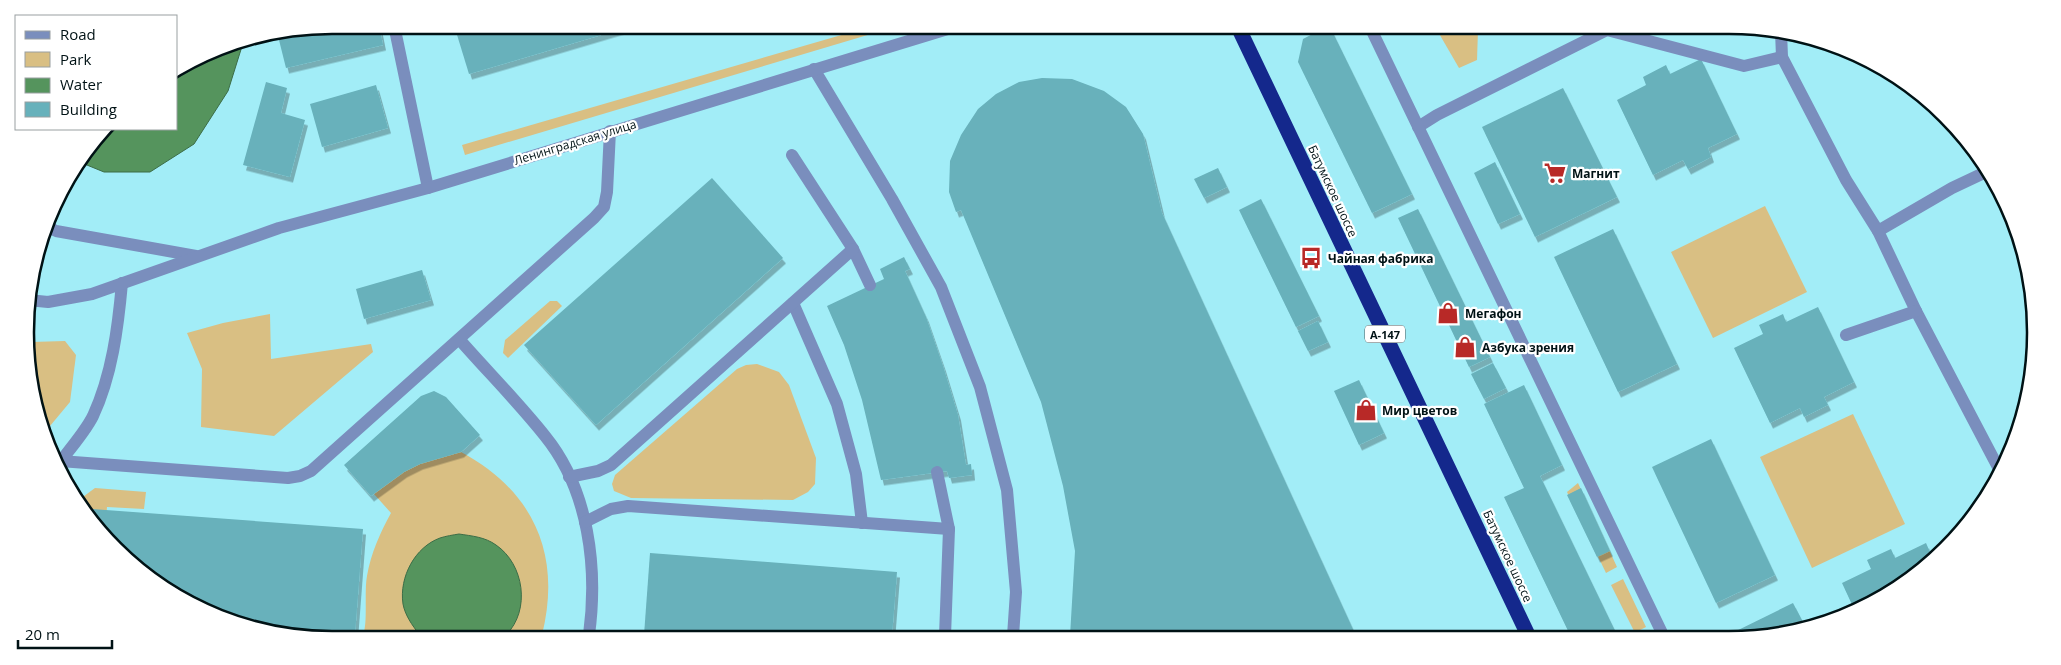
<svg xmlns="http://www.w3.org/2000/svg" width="2061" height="665" font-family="'Open Sans',sans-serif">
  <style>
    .green { fill: #d9bf83 }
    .water { fill: #55945d; stroke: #3c6d47 }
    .building { fill: #67b1bb; filter: url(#shadow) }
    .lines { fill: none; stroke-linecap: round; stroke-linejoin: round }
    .lane { stroke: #7a8ebd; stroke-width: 12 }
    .street { stroke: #7a8ebd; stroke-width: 12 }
    .highway { stroke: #14288c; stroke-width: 15 }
    .labels { text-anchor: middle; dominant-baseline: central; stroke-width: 4.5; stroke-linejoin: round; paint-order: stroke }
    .shield { fill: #fff; stroke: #4c595b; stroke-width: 1 }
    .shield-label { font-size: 11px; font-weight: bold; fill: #001215 }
    .street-label { font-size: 12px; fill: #001215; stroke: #fff }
    .poi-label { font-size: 12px; font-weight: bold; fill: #001215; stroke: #fff; text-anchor: start }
    .rim { fill: none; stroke: #001215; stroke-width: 2.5 }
  </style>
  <defs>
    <filter id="shadow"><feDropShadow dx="3" dy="5.5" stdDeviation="0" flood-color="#0004"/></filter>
  </defs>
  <rect width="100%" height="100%" fill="#a2edf7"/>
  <!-- green -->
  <g class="green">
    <polygon points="869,27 880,27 881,31 465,155 462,145"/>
    <polygon points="1437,30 1478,30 1477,60 1459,68"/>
    <polygon points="1765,206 1807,292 1713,338 1671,252"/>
    <polygon points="550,301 557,301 562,306 508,358 503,353 505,340"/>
    <polygon points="270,314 271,359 371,344 373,352 274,436 201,427 202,369 187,333 223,323"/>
    <polygon points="65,341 76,355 70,402 45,432 35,412 31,342"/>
    <polygon points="757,364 779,372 789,385 816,458 815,484 808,492 793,500 631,498 614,491 612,484 615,475 737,369 746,365"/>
    <polygon points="1853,414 1905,524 1812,568 1760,457"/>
    <path d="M461 452C534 491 562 555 542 635L363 634C368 624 364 591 367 576 371 553 380 533 391 513L374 494 404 472 420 464Z"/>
    <polygon points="1578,483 1617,567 1606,573 1567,492"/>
    <polygon points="95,488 146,492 144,509 107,507 105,532 76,502"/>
    <polygon points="1623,579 1646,627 1638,631 1639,637 1637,637 1611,585"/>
  </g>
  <!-- water -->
  <g class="water">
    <polygon points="243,43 228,91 194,144 150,172 104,172 82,163 109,129 176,129 176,72 215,48"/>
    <path d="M459 534C472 536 485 537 496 545 524 564 531 610 506 635L419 634C412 625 405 615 403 604 399 577 415 547 440 538 446 536 453 535 459 534Z"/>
  </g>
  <!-- building -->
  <g class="building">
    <polygon points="332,25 379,25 383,45 286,68 278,36"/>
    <polygon points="454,25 628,26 628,27 469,74"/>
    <polygon points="1322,29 1331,29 1412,194 1372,213 1298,62 1303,39"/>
    <polygon points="1701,59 1737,134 1708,148 1711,157 1688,169 1683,160 1653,175 1617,100 1646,85 1643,77 1666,65 1670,74"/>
    <polygon points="1042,78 1072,79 1104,91 1126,107 1143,134 1162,213 1356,636 1070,636 1075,551 1063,486 1041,402 961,210 956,212 949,192 950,161 961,135 978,109 996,94 1019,82"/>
    <polygon points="266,82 287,88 281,113 305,120 290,177 243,165"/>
    <polygon points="376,85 388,128 322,147 310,104"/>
    <polygon points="1563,88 1617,197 1535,237 1482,127"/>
    <polygon points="1495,162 1520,214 1498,224 1474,173"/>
    <polygon points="1218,168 1227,187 1204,198 1194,179"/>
    <polygon points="712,178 783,258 596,425 524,345"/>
    <polygon points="1261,199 1319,316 1296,327 1239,210"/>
    <polygon points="1418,209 1490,357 1469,367 1398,218"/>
    <polygon points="1613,229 1677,364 1618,392 1554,257"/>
    <polygon points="904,257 910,269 905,271 926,317 943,366 958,415 966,465 971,464 972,475 949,478 947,471 881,480 862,400 844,345 827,306 884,279 880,269"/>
    <polygon points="422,270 431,300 364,319 356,289"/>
    <polygon points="1818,307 1854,382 1824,397 1828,405 1804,417 1800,408 1770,423 1734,348 1763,334 1759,325 1783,314 1786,322"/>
    <polygon points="1318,321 1328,342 1308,351 1298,331"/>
    <polygon points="1493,363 1506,388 1484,399 1471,374"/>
    <polygon points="1359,380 1384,433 1359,445 1334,391"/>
    <polygon points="1524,385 1562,465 1540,476 1618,637 1571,637 1504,497 1524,488 1484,404"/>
    <polygon points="434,391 446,397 480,435 461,452 420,464 404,472 371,496 344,465 421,396"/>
    <polygon points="1711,439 1775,575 1716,603 1652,467"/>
    <polygon points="1581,488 1610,551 1597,557 1567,495"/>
    <polygon points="92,509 363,529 355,634 262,630 161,588 91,518"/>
    <polygon points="1926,543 1933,559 1865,608 1855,611 1842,583 1871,569 1867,560 1891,549 1895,558"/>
    <polygon points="650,553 897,572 892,635 644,635"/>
    <polygon points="1793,603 1805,626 1769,637 1724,637"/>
  </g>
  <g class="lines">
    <!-- lane -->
    <g class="lane">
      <polyline points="394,25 428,188"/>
      <polyline points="814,69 892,199 941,287 980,387 1007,490 1016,592 1013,636"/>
      <polyline points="1418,127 1437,115 1607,30 1744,66 1782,57"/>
      <polyline points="792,155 853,249 870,285"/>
      <polyline points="1878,231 1952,188 1988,171"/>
      <polyline points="793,303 837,404 856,474 862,523"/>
      <path d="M459 339C487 371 518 402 545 436 589 490 598 568 589 635"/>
      <polyline points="60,461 288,478 300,476 311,471 594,218 604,207 607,192 610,131"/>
      <path d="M59 463C70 449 85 432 93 416 112 375 118 328 122 283"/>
      <polyline points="937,472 949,529 945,636"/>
      <polyline points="569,477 598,471 611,465 853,249"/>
      <polyline points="585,522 611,509 628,506 949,529"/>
    </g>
    <!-- street -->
    <g class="street">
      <polyline points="1371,29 1664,637"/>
      <polyline points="1781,31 1782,57 1846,180 1878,231 1916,311 2000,471"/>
      <polyline points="48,227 56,231 196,256"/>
      <polyline points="28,300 48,302 92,294 279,228 428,188 951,28"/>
      <polyline points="1846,335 1916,311"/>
    </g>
    <!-- highway -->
    <polyline class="highway" points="1239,29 1529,637"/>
  </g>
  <!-- icons -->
  <defs>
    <g id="supermarket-bare" transform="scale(1.725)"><path d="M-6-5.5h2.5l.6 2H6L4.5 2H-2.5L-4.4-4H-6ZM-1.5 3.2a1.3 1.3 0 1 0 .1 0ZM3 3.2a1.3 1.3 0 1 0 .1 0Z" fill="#b82927" stroke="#fff" stroke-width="2.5" paint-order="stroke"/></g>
    <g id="bus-bare" transform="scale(1.725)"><path d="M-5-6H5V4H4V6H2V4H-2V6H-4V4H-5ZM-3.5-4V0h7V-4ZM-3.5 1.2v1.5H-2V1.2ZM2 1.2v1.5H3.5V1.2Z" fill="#b82927" stroke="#fff" stroke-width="2.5" paint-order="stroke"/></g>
    <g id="shop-bare" transform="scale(1.725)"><path d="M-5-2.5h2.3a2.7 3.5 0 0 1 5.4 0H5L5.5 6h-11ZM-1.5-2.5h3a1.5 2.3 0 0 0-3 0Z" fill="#b82927" stroke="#fff" stroke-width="2.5" paint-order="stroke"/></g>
  </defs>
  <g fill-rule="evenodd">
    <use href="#supermarket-bare" x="1555" y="173"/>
    <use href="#bus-bare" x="1311" y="258"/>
    <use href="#shop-bare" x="1448" y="313"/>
    <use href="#shop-bare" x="1465" y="347"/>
    <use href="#shop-bare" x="1366" y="410"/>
  </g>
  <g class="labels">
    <!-- shield labels -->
    <rect class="shield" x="1365" y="325.5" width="40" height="17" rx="4"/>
    <g class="shield-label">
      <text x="1385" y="334">А-147</text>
    </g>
    <!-- street labels -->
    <g class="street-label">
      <text transform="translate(575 142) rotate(-17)">Ленинградская улица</text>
      <text transform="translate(1333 191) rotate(65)">Батумское шоссе</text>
      <text transform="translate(1508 556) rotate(65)">Батумское шоссе</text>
    </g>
    <!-- poi labels -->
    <g class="poi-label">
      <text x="1572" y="173">Магнит</text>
      <text x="1328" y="258">Чайная фабрика</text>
      <text x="1465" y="313">Мегафон</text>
      <text x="1482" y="347">Азбука зрения</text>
      <text x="1382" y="410">Мир цветов</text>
    </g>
  </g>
  <!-- crop -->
  <path d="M0 0H2061V665H0ZM332 34H1729A298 298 0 0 1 2027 332V333A298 298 0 0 1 1729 631H332A298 298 0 0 1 34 333V332A298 298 0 0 1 332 34Z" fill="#fff" fill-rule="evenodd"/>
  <path class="rim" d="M332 34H1729A298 298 0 0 1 2027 332V333A298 298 0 0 1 1729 631H332A298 298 0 0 1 34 333V332A298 298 0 0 1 332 34Z"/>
  <!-- legend -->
  <rect x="15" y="15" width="162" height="115" fill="#ffffff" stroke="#99a0a1"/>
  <rect x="25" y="31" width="25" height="8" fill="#7a8ebd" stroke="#99a0a1"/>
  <text x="60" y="40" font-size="15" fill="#001215">Road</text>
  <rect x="25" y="52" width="25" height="15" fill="#d9bf83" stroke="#99a0a1"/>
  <text x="60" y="65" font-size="15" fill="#001215">Park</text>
  <rect x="25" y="78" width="25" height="15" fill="#55945d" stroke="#99a0a1"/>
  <text x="60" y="90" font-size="15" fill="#001215">Water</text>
  <rect x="25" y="102" width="25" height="15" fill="#67b1bb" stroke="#99a0a1"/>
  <text x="60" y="115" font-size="15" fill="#001215">Building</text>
  <!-- scale -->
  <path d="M18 640v8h94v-8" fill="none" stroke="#001215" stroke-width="2.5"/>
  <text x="25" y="640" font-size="15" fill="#001215" stroke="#ffffff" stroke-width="4" paint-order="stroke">20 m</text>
</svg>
